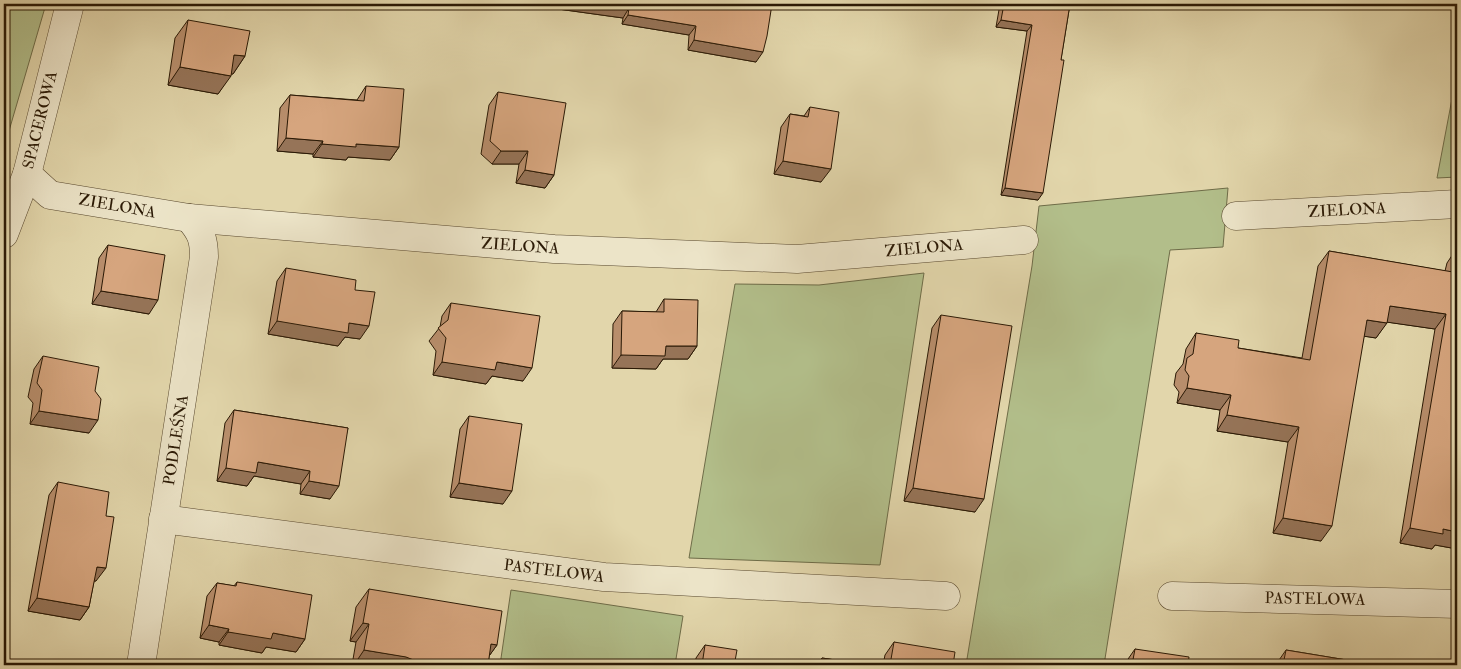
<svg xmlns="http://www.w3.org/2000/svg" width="1461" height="669" font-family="'IM FELL Double Pica',serif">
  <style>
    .green { fill: #b2be8a; stroke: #6e6c48 }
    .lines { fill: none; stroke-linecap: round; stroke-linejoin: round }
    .street-casing { stroke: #58482e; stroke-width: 29 }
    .street { stroke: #ece4c8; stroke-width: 28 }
    .wall { fill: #b88e6c; stroke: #2a1905 }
    .shaded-wall { fill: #967458; stroke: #2a1905 }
    .building { fill: #d6a57e; stroke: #2a1905 }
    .labels { text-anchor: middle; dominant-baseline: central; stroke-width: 4; stroke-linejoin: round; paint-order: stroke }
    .street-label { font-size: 16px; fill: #2a1905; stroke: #ece4c8 }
  </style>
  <rect width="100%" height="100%" fill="#e2d6ab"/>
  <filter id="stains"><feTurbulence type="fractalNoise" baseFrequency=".004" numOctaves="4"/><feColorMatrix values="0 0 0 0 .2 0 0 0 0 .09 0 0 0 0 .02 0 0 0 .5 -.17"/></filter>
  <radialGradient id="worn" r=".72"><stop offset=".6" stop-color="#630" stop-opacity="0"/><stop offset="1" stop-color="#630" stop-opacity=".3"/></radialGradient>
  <!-- green -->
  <g class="green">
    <polygon points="4,4 46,4 4,148"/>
    <polygon points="1455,83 1457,84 1457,177 1437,178"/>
    <polygon points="1228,188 1223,247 1170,250 1104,665 966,665 1032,266 1039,206"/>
    <polygon points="924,273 880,565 689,558 735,284 819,285"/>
    <polygon points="511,590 683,616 675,665 500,665"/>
  </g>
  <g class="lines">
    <!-- street casing -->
    <g class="street-casing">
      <g id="street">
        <polyline points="27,174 50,195 189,218 554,249 797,259 1024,240"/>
        <polyline points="1236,216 1457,204"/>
        <polyline points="4,234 27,174 70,4"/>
        <polyline points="163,519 604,577 946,596"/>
        <polyline points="1172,596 1457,604"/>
        <path d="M141 665 204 257C204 239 201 232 189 218"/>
      </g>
    </g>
    <!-- street -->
    <use href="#street" class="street"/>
  </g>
  <!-- wall -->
  <g class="wall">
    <polygon points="522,4 772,4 756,62 688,50 689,35 622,24 623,18"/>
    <polygon points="1000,4 1070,4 1038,200 1001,195 1027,31 996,27"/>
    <polygon points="188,20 245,56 233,74 231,74 218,94 168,85 175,38"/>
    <polygon points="366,86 399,147 390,160 348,157 346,160 313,157 313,154 277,151 280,108 290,95 357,100"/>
    <polygon points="498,92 554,175 545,188 516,183 519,164 492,164 481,154 489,105"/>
    <polygon points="810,107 821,182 774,174 781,127 790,114 804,116"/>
    <polygon points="108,245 149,314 92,304 99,258"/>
    <polygon points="1457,248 1457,549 1435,545 1432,549 1400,543 1435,329 1387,322 1376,338 1364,336 1321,541 1273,533 1288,442 1217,431 1220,410 1177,403 1179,392 1174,385 1176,373 1183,364 1186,349 1196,333 1238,348 1302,358 1318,266 1329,251 1445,271 1447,263"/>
    <polygon points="286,268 360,339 345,337 338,346 268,334 277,281"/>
    <polygon points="664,299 697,346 688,359 663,359 656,369 612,368 613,324 622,311 656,312"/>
    <polygon points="451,303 523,381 492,376 486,384 433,375 436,351 429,341 440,327 442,316"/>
    <polygon points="941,315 975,512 904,501 932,328"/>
    <polygon points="43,356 89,433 30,424 33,403 28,397 34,369"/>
    <polygon points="234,410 348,428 330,499 300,494 301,484 254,476 247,486 217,481 225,423"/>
    <polygon points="469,416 503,504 450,497 460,429"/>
    <polygon points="58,482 106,516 96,581 94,581 89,607 80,620 28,611 49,495"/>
    <polygon points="237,582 305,639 296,652 266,647 262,653 219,645 219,642 200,638 207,596 217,583 234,586"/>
    <polygon points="369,589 497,645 489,656 488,665 352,665 356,642 350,641 356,607"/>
    <polygon points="894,642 953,665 883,665 885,655"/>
    <polygon points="705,645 735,661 765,665 695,665 696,658"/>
    <polygon points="1135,649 1188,665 1125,665 1126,662"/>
    <polygon points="1286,650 1377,665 1276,665 1277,663"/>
    <polygon points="822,658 869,665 817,665"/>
  </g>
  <!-- shaded-wall -->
  <g class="shaded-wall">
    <polygon points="522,4 597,4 629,8 623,18"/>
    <polygon points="628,15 696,26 689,35 622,24"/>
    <polygon points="1001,20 1032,25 1027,31 996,27"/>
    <polygon points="694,40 763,52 756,62 688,50"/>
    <polygon points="234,55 245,56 233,74 222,73"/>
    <polygon points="180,67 231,76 218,94 168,85"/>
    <polygon points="286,138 323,141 313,154 277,151"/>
    <polygon points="322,144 356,144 399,147 390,160 348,157 346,160 313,157"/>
    <polygon points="501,151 528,151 519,164 492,164"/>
    <polygon points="783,161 831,169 821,182 774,174"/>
    <polygon points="525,170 554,175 545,188 516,183"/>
    <polygon points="1005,188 1043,193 1038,200 1001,195"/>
    <polygon points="101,291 158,300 149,314 92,304"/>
    <polygon points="1390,306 1446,314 1435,329 1379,321"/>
    <polygon points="1367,320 1387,323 1376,338 1356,335"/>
    <polygon points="277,321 349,323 369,326 360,339 345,337 338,346 268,334"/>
    <polygon points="666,346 697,346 688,359 663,359 656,369 612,368 621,355"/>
    <polygon points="442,362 497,362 532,368 523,381 492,376 486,384 433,375"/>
    <polygon points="1187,388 1231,395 1220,410 1177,403"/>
    <polygon points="39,411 98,420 89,433 30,424"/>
    <polygon points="1227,415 1299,427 1288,442 1217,431"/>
    <polygon points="258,462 310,471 301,484 254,476 247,486 217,481 226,468"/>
    <polygon points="309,481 339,486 330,499 300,494"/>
    <polygon points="459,483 512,491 503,504 450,497"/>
    <polygon points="913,488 984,499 975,512 904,501"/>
    <polygon points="1283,518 1332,526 1321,541 1273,533"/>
    <polygon points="1410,528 1443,529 1457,532 1457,549 1435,545 1432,549 1400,543"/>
    <polygon points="97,567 106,568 96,581 88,580"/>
    <polygon points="37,598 89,607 80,620 28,611"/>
    <polygon points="363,623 369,624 356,642 350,641"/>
    <polygon points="209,625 229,629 219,642 200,638"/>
    <polygon points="228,632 273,633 305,639 296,652 266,647 262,653 219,645"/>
    <polygon points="491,644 497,645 484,663"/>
    <polygon points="364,650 446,663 460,665 354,665"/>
  </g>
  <!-- building -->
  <g class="building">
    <polygon points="597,4 772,4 767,36 763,52 694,40 696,26 628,15 629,8"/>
    <polygon points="1004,4 1070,4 1061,60 1064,60 1043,193 1005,188 1032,25 1001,20"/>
    <polygon points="188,20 250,31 245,56 234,55 231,76 180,67"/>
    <polygon points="366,86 404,89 399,147 356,144 356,147 322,144 323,141 286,138 290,95 364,101"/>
    <polygon points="498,92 566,103 554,175 525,170 528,151 501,151 490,141"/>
    <polygon points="810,107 839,112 831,169 783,161 790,114 808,117"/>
    <polygon points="108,245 165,255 158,300 101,291"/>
    <polygon points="1457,248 1457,532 1443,529 1443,534 1410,528 1446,314 1390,306 1387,323 1367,320 1332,526 1283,518 1299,427 1227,415 1231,395 1187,388 1189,376 1185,370 1187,358 1193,354 1196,333 1239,340 1238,348 1310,360 1329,251 1453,272"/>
    <polygon points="286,268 356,280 355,290 375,292 369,326 349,323 348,333 277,321"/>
    <polygon points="664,299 698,300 697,346 666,346 665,356 621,355 622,311 664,312"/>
    <polygon points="451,303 540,316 532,368 497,362 495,370 442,362 446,338 438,328 448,320"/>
    <polygon points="941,315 1012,326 984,499 913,488"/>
    <polygon points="43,356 99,367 95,391 101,399 98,420 39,411 42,390 37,383"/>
    <polygon points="234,410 348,428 339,486 309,481 310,471 258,462 256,473 226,468"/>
    <polygon points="469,416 522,424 512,491 459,483"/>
    <polygon points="58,482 109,492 106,516 114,517 106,568 97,567 89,607 37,598"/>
    <polygon points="237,582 312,595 305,639 273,633 271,639 228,632 229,629 209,625 217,583 236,586"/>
    <polygon points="369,589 502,611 497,645 491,644 488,665 460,665 446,663 421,663 406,657 364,650 369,624 363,623"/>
    <polygon points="894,642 955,652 953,665 890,665"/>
    <polygon points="705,645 737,650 735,661 765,665 702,665"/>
    <polygon points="1135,649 1189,657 1188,665 1132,665"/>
    <polygon points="1286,650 1377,665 1283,665"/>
    <polygon points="822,658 869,665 821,665"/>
    <polygon points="1387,661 1413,665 1387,665"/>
  </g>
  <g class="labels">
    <!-- street labels -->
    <g class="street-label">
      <text transform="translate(40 120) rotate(-76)">SPACEROWA</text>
      <text transform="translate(117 206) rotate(10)">ZIELONA</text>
      <text transform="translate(1347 210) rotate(-3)">ZIELONA</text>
      <text transform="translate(520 246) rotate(4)">ZIELONA</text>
      <text transform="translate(924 248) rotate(-5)">ZIELONA</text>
      <text transform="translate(176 440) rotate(-81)">PODLEŚNA</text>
      <text transform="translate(554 571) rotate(7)">PASTELOWA</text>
      <text transform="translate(1315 599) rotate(1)">PASTELOWA</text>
    </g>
  </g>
  <!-- margin -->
  <rect width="1461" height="669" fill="none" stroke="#e2d6ab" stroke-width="20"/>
  <rect x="5" y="5" width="1451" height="659" fill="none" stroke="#2a1905" stroke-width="2.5"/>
  <rect x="10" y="10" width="1441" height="649" fill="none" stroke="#2a1905"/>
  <rect width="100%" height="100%" filter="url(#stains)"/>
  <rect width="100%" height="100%" fill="url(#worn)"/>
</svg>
